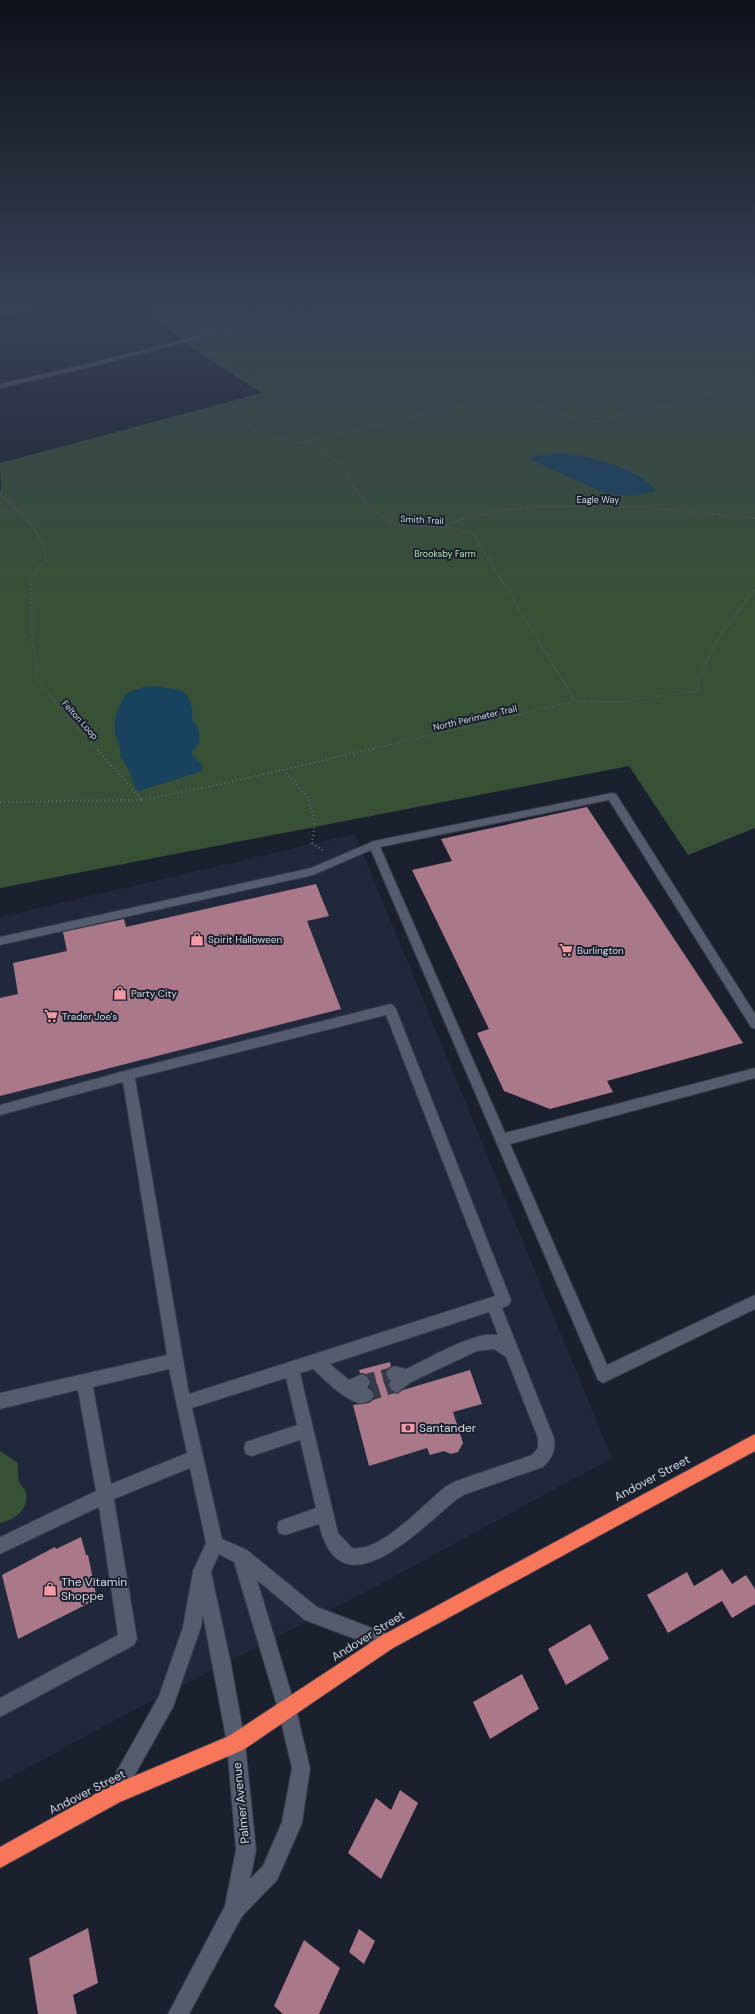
<svg xmlns="http://www.w3.org/2000/svg" width="755" height="2014" font-family="'DM Sans',sans-serif">
  <style>
    .built { fill: #20283c }
    .green { fill: #385036 }
    .water { fill: #17435f }
    .building { fill: #ab788a }
    .lines { fill: none; stroke-linecap: round; stroke-linejoin: round }
    .minor-tunnel { stroke: #363b49; stroke-width: 14; stroke-dasharray: 14 7; stroke-linecap: butt }
    .minor-casing { stroke: #363a47; stroke-width: 2 }
    .highway-casing { stroke: #363a47; stroke-width: 2 }
    .path-far2 { stroke: #5d6370; stroke-width: 1.5; stroke-dasharray: 0.5 1.5; stroke-linecap: butt }
    .path-far1 { stroke: #5d6370; stroke-width: 2; stroke-dasharray: 0.5 2; stroke-linecap: butt }
    .path { stroke: #5d6370; stroke-width: 2.5; stroke-dasharray: 1 3; stroke-linecap: butt }
    .minor { fill: #555c6e; fill-rule: evenodd }
    .highway { fill: #f8765a; fill-rule: evenodd }
    .labels { text-anchor: middle; dominant-baseline: central; stroke-width: 4; stroke-linejoin: round; paint-order: stroke }
    .far-street-label { font-size: 9px; fill: #d3d7e2; stroke: #1a202e }
    .far-park-label { font-size: 9px; fill: #afe5aa; stroke: #1a202e }
    .poi-label { font-size: 10px; fill: #d3d7e2; stroke: #1a202e; text-anchor: start }
    .near-poi-label { font-size: 12px; fill: #d3d7e2; stroke: #1a202e; text-anchor: start }
    .near-street-label { font-size: 12px; fill: #d3d7e2; stroke: #1a202e }
  </style>
  <rect width="100%" height="100%" fill="#1a202e"/>
  <!-- built -->
  <polygon class="built" points="355,834 612,1458 375,1587 132,1711 0,1783 0,917"/>
  <!-- green -->
  <g class="green">
    <polygon points="0,310 37,310 0,318"/>
    <polygon points="145,310 755,310 755,828 688,855 629,766 0,888 0,491 1,490 0,463 262,393 187,345"/>
    <path d="M0 1451 18 1463C18 1469 18 1477 19 1482 21 1486 25 1488 26 1493 29 1510 14 1520 0 1523Z"/>
  </g>
  <!-- water -->
  <g class="water">
    <path d="M557 453C586 454 636 467 656 490L655 492 626 496 604 493 532 460 531 457Z"/>
    <path d="M157 686C173 691 189 685 192 709 193 712 191 716 192 718 192 722 197 725 198 729 200 733 199 738 200 742L191 753 202 765V771L139 791 136 790 129 770 120 755C122 748 118 744 116 737 112 722 118 705 127 693L144 687Z"/>
  </g>
  <!-- building -->
  <g class="building">
    <polygon points="587,807 743,1043 607,1081 613,1092 550,1109 504,1091 477,1033 489,1029 412,870 452,861 441,839"/>
    <polygon points="316,884 329,916 307,921 341,1009 0,1096 0,998 18,994 13,963 67,951 63,932 124,919 126,927"/>
    <polygon points="390,1362 391,1366 388,1368 385,1375 389,1381 388,1386 391,1391 397,1394 403,1390 470,1370 482,1404 453,1412 463,1443 458,1452 451,1454 444,1451 430,1455 427,1448 369,1466 353,1405 369,1403 372,1401 375,1394 369,1387 371,1381 368,1376 363,1373 360,1373 359,1370"/>
    <polygon points="81,1537 86,1555 88,1555 97,1599 18,1639 2,1575 55,1547 56,1549"/>
    <polygon points="722,1569 732,1584 746,1575 755,1589 755,1604 732,1618 722,1601 668,1633 647,1595 687,1572 694,1586"/>
    <polygon points="590,1624 609,1659 566,1685 548,1649"/>
    <polygon points="522,1674 539,1709 490,1739 473,1702"/>
    <polygon points="400,1790 418,1803 381,1879 348,1853 376,1798 391,1810"/>
    <polygon points="88,1928 98,1983 73,1995 77,2014 38,2014 29,1958"/>
    <polygon points="359,1929 375,1941 364,1964 349,1952"/>
    <polygon points="304,1940 340,1968 319,2014 283,2014 274,2006"/>
  </g>
  <g class="lines">
    <!-- minor-tunnel -->
    <g class="minor-tunnel">
      <polyline points="362,1382 394,1374"/>
      <polyline points="366,1395 397,1385"/>
    </g>
    <!-- minor casing -->
    <g class="minor-casing">
      <g id="minor">
        <polygon points="299,310 309,310 86,368 0,388 0,384 83,365"/>
        <polygon points="612,793 616,794 755,1014 755,1029 751,1027 609,800 380,847 505,1133 755,1068 755,1078 510,1144 607,1365 755,1295 755,1309 603,1383 598,1380 371,850 313,875 0,945 0,937 311,868 374,841"/>
        <path d="M390 1004 394 1006 396 1009 511 1300 509 1305 502 1308 554 1438C556 1450 552 1459 543 1467L466 1494 457 1499C421 1528 340 1616 319 1524L285 1535 279 1533 277 1527 279 1521 316 1508 300 1440 252 1456 246 1454 244 1448 246 1442 297 1425 286 1378 192 1408 222 1539 247 1550 317 1607 393 1636 396 1642 393 1648 387 1651 305 1620 257 1580 296 1709 310 1768 302 1823 277 1880 242 1916 189 2014H168L225 1906 236 1850 227 1743 203 1615 201 1627 173 1707 120 1801 113 1803 106 1801 104 1794 159 1696 183 1627 193 1571 206 1543 190 1468 114 1499 137 1639 134 1645 0 1717V1698L118 1635 99 1507 0 1554V1537L96 1491 78 1390 0 1409V1393L167 1355 123 1082 0 1115V1105L128 1070ZM386 1015 495 1296 189 1394 135 1078ZM489 1312 498 1335C475 1330 428 1359 406 1369L394 1366 389 1369 386 1374 389 1379 391 1380 389 1385 392 1390 397 1393 411 1382 477 1351 494 1349 506 1357 538 1438V1448L532 1455 456 1481 445 1487C424 1504 380 1553 352 1548L338 1533 300 1373 313 1369C324 1379 344 1400 359 1403 363 1404 368 1402 371 1400L374 1395 371 1390 367 1388 370 1382 367 1377 362 1374 349 1380 330 1364ZM169 1369 187 1453 111 1484 93 1387ZM219 1554 234 1562 278 1709 292 1768 282 1822 263 1866 250 1879 256 1850 245 1743 231 1664 211 1572Z"/>
      </g>
    </g>
    <!-- highway casing -->
    <g class="highway-casing">
      <polygon id="highway" points="755,1434 755,1451 393,1648 243,1750 120,1802 0,1868 0,1847 106,1788 229,1736 381,1636"/>
    </g>
    <!-- path-far2 -->
    <g class="path-far2">
      <polyline points="75,310 114,347"/>
      <path d="M201 350C227 357 238 379 250 401L245 420 255 431 265 436 314 445 343 466 353 486 366 502"/>
      <polyline points="303,442 505,396 582,420 595,422 634,412 680,404 735,383 755,380"/>
      <polyline points="0,494 9,502"/>
    </g>
    <!-- path-far1 -->
    <g class="path-far1">
      <path d="M8 501C27 517 42 534 47 559L31 579 32 642 37 665 36 677 56 703 97 749"/>
      <polyline points="365,501 373,510 394,525 444,527 474,535 575,701"/>
      <polyline points="0,513 19,509"/>
      <polyline points="445,526 461,519 499,511 538,506 642,507 755,518"/>
      <polyline points="372,749 575,701 618,702 696,691 707,660 719,637 755,589"/>
    </g>
    <!-- path -->
    <g class="path">
      <polyline points="283,770 309,798 315,825 312,843 324,851"/>
      <polyline points="142,800 218,785 376,748"/>
      <polyline points="0,802 142,800 96,748"/>
    </g>
    <!-- minor -->
    <use href="#minor" class="minor"/>
    <!-- highway -->
    <use href="#highway" class="highway"/>
  </g>
  <!-- sky -->
  <linearGradient id="sky" x2="0" y2="1"><stop stop-color="#0e1219"/><stop offset="0.52" stop-color="#384257"/><stop offset="1" stop-color="#384257" stop-opacity="0"/></linearGradient>
  <rect width="755" height="592" fill="url(#sky)"/>
  <!-- icons -->
  <defs>
    <g id="shop-bare" transform="scale(1.08)"><path d="M-5-2.5h2.3a2.7 3.5 0 0 1 5.4 0H5L5.5 6h-11ZM-1.5-2.5h3a1.5 2.3 0 0 0-3 0Z" fill="#f49aa5" stroke="#1a202e" stroke-width="2.5" paint-order="stroke"/></g>
    <g id="supermarket-bare" transform="scale(1.08)"><path d="M-6-5.5h2.5l.6 2H6L4.5 2H-2.5L-4.4-4H-6ZM-1.5 3.2a1.3 1.3 0 1 0 .1 0ZM3 3.2a1.3 1.3 0 1 0 .1 0Z" fill="#f49aa5" stroke="#1a202e" stroke-width="2.5" paint-order="stroke"/></g>
    <g id="bank-bare" transform="scale(1.08)"><path d="M-6-4H6V4H-6ZM0-2.3a2.3 2.3 0 1 0 0 4.6a2.3 2.3 0 1 0 0-4.6Z" fill="#f49aa5" stroke="#1a202e" stroke-width="2.5" paint-order="stroke"/></g>
  </defs>
  <g fill-rule="evenodd">
    <use href="#shop-bare" x="197" y="939"/>
    <use href="#supermarket-bare" x="566" y="950"/>
    <use href="#shop-bare" x="120" y="993"/>
    <use href="#supermarket-bare" x="51" y="1016"/>
    <use href="#bank-bare" x="408" y="1428"/>
    <use href="#shop-bare" x="50" y="1589"/>
  </g>
  <g class="labels">
    <!-- far-street labels -->
    <g class="far-street-label">
      <text x="598" y="500">Eagle Way</text>
      <text transform="translate(422 520) rotate(3)">Smith Trail</text>
      <text transform="translate(475 718) rotate(-13)">North Perimeter Trail</text>
      <text transform="translate(80 720) rotate(48)">Felton Loop</text>
    </g>
    <!-- far-park labels -->
    <g class="far-park-label">
      <text x="445" y="554">Brooksby Farm</text>
    </g>
    <!-- poi labels -->
    <g class="poi-label">
      <text x="208" y="939">Spirit Halloween</text>
      <text x="577" y="950">Burlington</text>
      <text x="131" y="993">Party City</text>
      <text x="62" y="1016">Trader Joe's</text>
    </g>
    <!-- near-poi labels -->
    <g class="near-poi-label">
      <text x="419" y="1428">Santander</text>
      <text x="61" y="1582">The Vitamin<tspan x="61" dy="14">Shoppe</tspan></text>
    </g>
    <!-- near-street labels -->
    <g class="near-street-label">
      <text transform="translate(652 1478) rotate(-28)">Andover Street</text>
      <text transform="translate(368 1636) rotate(-32)">Andover Street</text>
      <text transform="translate(87 1792) rotate(-27)">Andover Street</text>
      <text transform="translate(241 1803) rotate(-96)">Palmer Avenue</text>
    </g>
  </g>
</svg>
